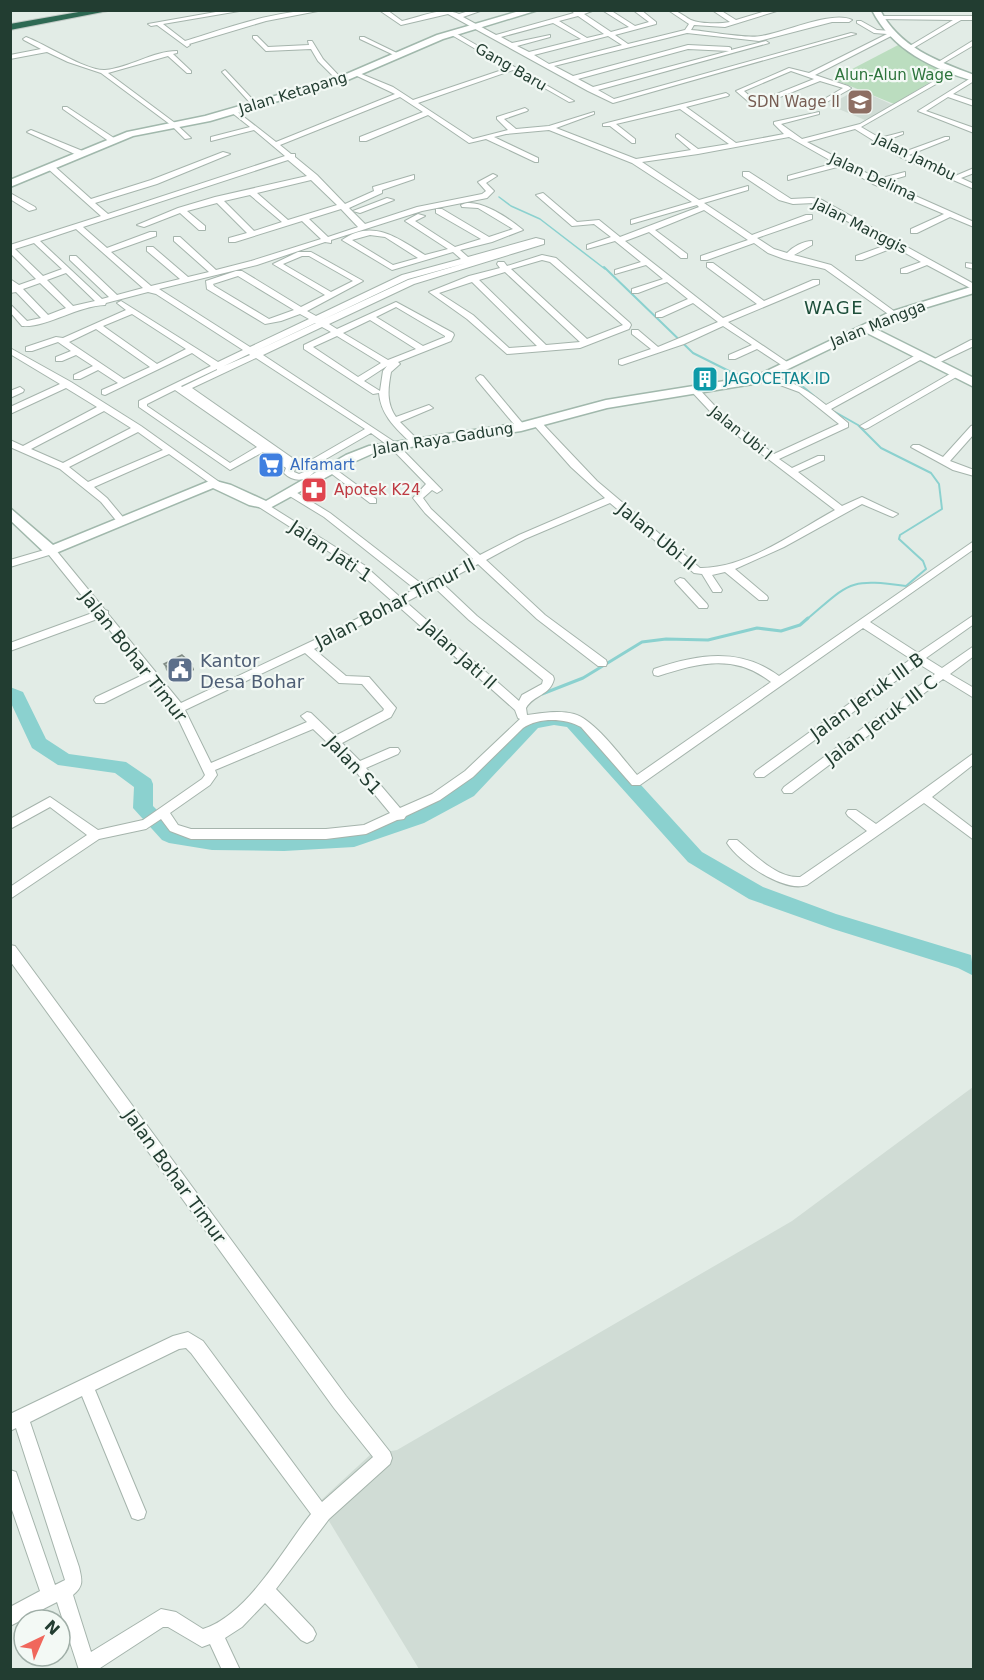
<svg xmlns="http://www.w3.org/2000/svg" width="984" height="1680" font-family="'DejaVu Sans',sans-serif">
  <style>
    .built { fill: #d0dcd5 }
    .green { fill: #bbddbf }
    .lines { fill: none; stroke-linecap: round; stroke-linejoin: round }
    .stream-far2 { stroke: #8bd1cf; stroke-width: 1.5 }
    .stream-far1 { stroke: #8bd1cf; stroke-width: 2 }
    .stream { stroke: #8bd1cf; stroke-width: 3 }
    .river { fill: #8bd1cf; fill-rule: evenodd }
    .street-casing { stroke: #a5b4ac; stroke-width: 2 }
    .secondary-casing { stroke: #a1b8ac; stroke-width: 3 }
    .highway-casing { stroke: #c1c9c5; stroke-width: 2 }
    .street { fill: #fff; fill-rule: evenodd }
    .secondary { fill: #fff; fill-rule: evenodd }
    .highway { fill: #2e6953; fill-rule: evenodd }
    .wall { fill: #9eaba3 }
    .shaded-wall { fill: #818b85 }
    .building { fill: #b8c7be; stroke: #818b85; stroke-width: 1.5 }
    .labels { text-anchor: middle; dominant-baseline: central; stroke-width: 4.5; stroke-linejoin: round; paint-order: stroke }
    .far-street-label { font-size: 15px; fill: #223d31; stroke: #f3f9f5 }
    .far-park-label { font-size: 15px; fill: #2d743c; stroke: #f3f9f5 }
    .far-education-label { font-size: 15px; fill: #785e54; stroke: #f3f9f5; text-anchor: end }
    .far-culture-label { font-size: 15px; fill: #0d838f; stroke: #f3f9f5; text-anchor: start }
    .far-shop-label { font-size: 15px; fill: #366cbe; stroke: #f3f9f5; text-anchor: start }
    .far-health-label { font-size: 15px; fill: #be3a42; stroke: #f3f9f5; text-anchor: start }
    .far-quarter-label { font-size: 18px; letter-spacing: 1.5px; fill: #1e4f3b; stroke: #f3f9f5 }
    .street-label { font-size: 18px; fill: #223d31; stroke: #f3f9f5 }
    .service-label { font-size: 18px; fill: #4e5e75; stroke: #f3f9f5; text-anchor: start }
  </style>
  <rect width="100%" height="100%" fill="#e2ece6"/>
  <!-- built -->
  <g class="built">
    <polygon points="856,90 869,94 895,106 865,120 829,105"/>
    <polygon points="973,1087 973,1669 419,1669 318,1503 370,1455 397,1450 792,1221"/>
  </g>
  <!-- green -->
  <polygon class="green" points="902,43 950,70 894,104 833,79"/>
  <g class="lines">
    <!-- stream-far2 -->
    <polyline class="stream-far2" points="499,197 511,206 540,219 605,269"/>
    <!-- stream-far1 -->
    <g class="stream-far1">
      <polyline points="604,267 693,353 735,374 759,376"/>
      <polyline points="768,377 801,385 827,407"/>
      <path d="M806 620C850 583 847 578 906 586L926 569 923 561 899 539 900 535 942 509 939 484 931 473 881 448 858 425 835 412"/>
    </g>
    <!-- stream -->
    <polyline class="stream" points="542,694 583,678 642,642 666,639 708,640 757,628 781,631 800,625 808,618"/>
    <!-- river -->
    <polygon class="river" points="10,687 23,692 46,739 69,754 126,762 151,779 153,784 153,806 175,828 212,834 284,835 354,831 410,813 460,786 526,717 554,711 579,717 702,852 763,887 836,914 971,955 974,976 958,968 833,929 749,899 688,862 567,727 554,725 538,728 474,796 424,823 354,847 284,851 212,850 169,843 162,840 133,808 134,787 115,773 58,765 32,748 10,701"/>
    <!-- street casing -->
    <g class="street-casing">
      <g id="street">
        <path d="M227 10H245L163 24 185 41C230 27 275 10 323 10L266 21 189 44 190 45 187 47 157 25 151 26 148 24Z"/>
        <path d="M379 10H387L402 21C420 17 443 6 459 14L472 10H483L463 17 496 35 574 13 570 10H595L584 14 611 32 629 27 602 10H610L635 26 649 22 633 10H641L656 22V24L615 35 628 44 685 30 689 24 668 10C678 10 682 15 691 20 700 24 720 24 730 22L712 10H720L736 20 769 10H780L725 27 694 25 691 30C708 31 746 39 761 36 784 33 832 10 852 20L849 22H832L759 41 687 33 554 66 573 76 688 45 729 47 731 48V50L766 41 769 43 598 90 614 99 851 33 856 34 613 103 588 91 448 14 401 25ZM578 16 604 34 587 38 559 21ZM553 23 581 39 529 52 517 46 550 37V35L512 43 501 37ZM608 36 622 45 549 64 534 55ZM688 49 729 51 593 87 578 79Z"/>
        <polygon points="877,16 974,16 974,20 961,20 910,50 908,49 908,47 953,20 879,19"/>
        <path d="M857 21H861L877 30 892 31 895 34 815 75 848 86 851 88 850 89 825 103H821V101L843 88 820 81 760 105 750 103 736 91 789 68 809 73 887 34 874 33 857 23ZM791 71 814 79 759 101 754 100 744 91Z"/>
        <path d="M452 31 574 101 569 102 513 70 418 103 473 139 508 130 497 119V117L525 108 528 110 527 111 504 119 516 129 549 126 594 112V114L556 128 636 159 691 150 676 137V135L678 134 698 149 729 144 680 109 616 124 635 139V143H632L610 126H603V124L726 93 729 95 728 96 686 107 736 143 784 134 774 124V122L819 112V114L781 124 802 139 860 124 953 70H957V72L861 127 880 138 903 132V134L885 141 904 152 945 137H949V139L909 155 955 176 974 168V173L961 178 974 184V189L900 157 855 129 807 142 878 179 905 172V176L884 182 974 222V227L950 217 917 233H911V229L944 214 873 184 841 166 788 180V176L835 163 789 137 698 154 642 162 699 200 748 186V190L704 203 752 235 806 215H812V219L757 238 774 249 787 253C793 247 803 241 812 241V245L794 255 831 265 898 314 891 316 825 269 784 259 768 253 754 243 707 260H701V256L748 240 704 210 655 230 687 254V258H681L649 232 625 241 723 318 757 304 707 267V263H713L764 301 813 280H819V284L728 322 790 364 783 366 757 349 735 359H729V355L752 345 723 326 684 344 622 365 619 364V360L651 349 632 334V330H638L658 347 718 322 693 303 662 317H656V313L688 299 667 282 638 293H632V289L663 279 646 265 615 274V270L641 262 615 241 587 249V245L611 237 594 224 572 226 536 195 543 193 577 222 599 220 620 237 699 207 697 205 631 224V220L692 202 632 163 549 130 506 134 494 137 538 158V162H535L486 139 469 143 428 115 366 141H360V137L423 112 400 97 280 145 291 154H295V157L317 175 345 204 374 191 373 187 414 175V179L382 190V193L349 208 365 224 417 207 482 194 486 191 478 182 493 174 497 176 486 183 494 191 487 198 422 211 331 240V243L325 242 257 265 159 289 250 347 309 319 300 314 281 321 265 324 207 289 206 281 236 271H242L301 307 325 295 273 264 298 252H311L363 281 307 311 316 316 402 275 461 259 453 252 392 270 342 240C373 218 399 239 425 255L448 249 405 221 418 214 425 216 415 221 455 247 481 239 436 213V209H442L489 237 513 229 478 208 462 207 461 205C477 196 510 219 523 230L492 242 460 250 468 257 536 238 544 240V244L414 284 329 324 337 329 396 302 453 333 454 335 451 341 398 362 400 364 391 372C388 388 386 403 396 417L429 405 433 408 400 422 420 442V446H414C398 430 381 417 379 393L373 394 304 349V345L331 332 322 327 263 355 396 443 442 490 437 493 432 490 423 498 431 509 480 555 519 535 605 498 571 467 533 424 538 421 541 422 597 481 700 568C746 569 796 531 835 510L721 423 692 392V388H698L727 419 774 454 839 424 799 392 780 385 756 381V377C783 374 806 389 826 405L916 355H922V359L831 409 848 423V427L779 459 792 468 818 456H824V460L798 472 842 506 862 497 898 514 893 517 890 516 862 504 784 547 735 569 767 596 768 598 767 600H759L725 572 712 575 722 590 721 592H713L702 574 694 573 610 503 525 539 486 560 545 615 606 660 607 663 606 666H598L537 619 478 564 442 583 477 616 553 676 554 679C550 696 534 694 526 708L527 715C543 713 559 710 574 714 594 719 623 759 637 775L771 682C734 653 699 663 658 676L654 675 653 672 654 669C698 654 740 647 779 676L974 541V549L870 622 918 653 974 615V624L926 658 942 668 974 646V656L950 674 974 688V698L943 679 792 793H784L782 790 784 787 935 674 919 664 764 777H756L754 774 756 771 911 659 863 628 640 785H632L581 727C565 718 539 717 523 728L473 777 440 800 406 816 404 819 397 820 366 834 326 839H191L170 831 161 819 146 829 99 839 10 899V887L87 835 50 807 10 829V819L50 797 98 830 143 820 202 779 205 775 174 710 150 680 104 703H96L94 700 96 697 145 674 100 618 10 651V643L95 612 49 555 10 567V560L51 548 55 549 105 610 108 611V614L181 703 325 635 392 601 356 569 259 507V503H265L364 565 400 597 415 589 324 517 288 495V491H294L330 513 423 585 430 579 435 578 473 559 425 513 413 498 426 484 390 447 371 433 312 467 314 472C306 482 293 482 284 473L286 468 263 452 230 470 139 407V401L211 366 192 353 105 395 102 394V390L118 383 98 370 80 379H74V375L93 366 76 355 62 361H56V357L71 351 58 342 32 351H26V347L56 337 63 338 126 310 117 303 121 301 218 362 243 350 156 294 148 292 106 303 105 305C77 306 46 328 22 326L10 312V304L27 321 41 318 16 292 10 293V279L19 285 36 279 10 253V245L101 216 46 167 53 165 91 199 151 180 223 152 230 154 157 184 95 203 108 214 285 156 254 130 211 141V137L250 127 231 112V110H235L276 142 395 94 355 75V73H359L393 87 413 100 508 68 450 34 449 33ZM288 160 307 176 215 197 178 208 137 225 144 227 180 213 199 230H205V226L187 211 217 203 247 233 229 238V242H235L302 221 321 239 251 261 216 270 180 237H174V241L209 272 188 277 153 247H147V251L180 279 151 286 111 252 156 236V232H150L107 248 83 227ZM311 180 337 205 288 220 257 193ZM250 195 282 222 254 231 224 201ZM341 209 358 227 328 237 309 219ZM76 229 143 288 117 295 76 256H70V260L109 297 102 299 40 241ZM370 235 385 237 418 258 393 265 352 240ZM34 243 62 269 43 276 15 249ZM302 256H309L353 281 331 292 283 264ZM466 263 408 280 322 320 408 279ZM66 273 95 301 73 306 47 280ZM238 276 294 310 269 319 214 286 213 284ZM40 283 66 308 48 315 23 289ZM396 307 445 336V337L423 346 376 317ZM132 314 186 349 157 364 103 326ZM370 320 416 349 388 360 343 333ZM315 323H316L256 351ZM96 329 150 367 124 379 69 342ZM337 336 381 363 358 377 313 347ZM249 354 250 355 224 366ZM256 358 365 429 306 463 298 462 192 388ZM387 366 383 371 380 391 364 381ZM217 370 182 387 181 386 217 369ZM175 390 257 447 230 463 147 406V404ZM300 467 303 468 304 472 299 474 294 472 295 469ZM434 587 469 620 543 680 542 684 522 695 519 701 406 602ZM398 606 515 710 518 718 520 719 465 771 432 794 400 808 366 768 398 754 400 751 398 748H390L360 761 342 743 391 717 396 708 369 677 346 676 314 649ZM305 653 339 683 362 684 384 709 383 711 335 736 311 713 307 712 301 716 307 722 211 763 185 710ZM313 729 347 761 390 813 364 825 326 829H191L178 825 170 813 210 785 217 775 215 770Z"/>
        <polygon points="253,36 257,36 268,47 309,45 308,41 312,41 323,59 343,80 338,81 318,61 311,49 266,51 253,38"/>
        <path d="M26 37C45 44 86 71 105 70 129 68 153 51 177 51V53L173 54 191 71V73H187L168 56 108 73 175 123 191 138 185 139 171 125 101 73 68 62 47 52 10 59V55L41 49 24 40 23 39Z"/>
        <polygon points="360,37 364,37 401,55 396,56 360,39"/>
        <polygon points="974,40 974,45 940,65 935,64"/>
        <polygon points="225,70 257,104 257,106 253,106 223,73 222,72"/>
        <polygon points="974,76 974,81 953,94 974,101 974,106 948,97 926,111 974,128 974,133 918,111"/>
        <polygon points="63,107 67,107 117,140 110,142 63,109"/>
        <polygon points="31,130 85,152 86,154 79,156 29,133 27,132"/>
        <polygon points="743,172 749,172 791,199 811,198 820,199 974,284 974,290 927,265 907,273 901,273 901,269 921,262 895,247 862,260 856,260 856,256 889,244 814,203 793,204 779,200 743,176"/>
        <polygon points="10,193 35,207 36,209 29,211 10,199"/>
        <polygon points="387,198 394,200 360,213 353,211"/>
        <path d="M542 255 556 258 630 323 631 325 629 329 580 348 507 354 467 319 429 292 469 276 500 268 497 264 498 262H504L507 266ZM542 260 550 262 623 325 587 339 511 269ZM505 272 580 342 546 345 479 280ZM472 282 537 346 509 348 473 315 439 293Z"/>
        <polygon points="966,263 974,264 974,269 966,267"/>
        <polygon points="971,340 974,340 974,346 934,365 927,363"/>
        <path d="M10 348 71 382 141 426 222 484 220 486H214L169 454 94 487 107 498 127 522 122 525 119 524 101 502 60 469 10 447V440L23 446 97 407 66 388 10 414V407L60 384 10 354ZM104 411 131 428 63 463 31 449ZM138 432 163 450 88 482 69 467Z"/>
        <polygon points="955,371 959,374 958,376 868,428 865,429 860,426"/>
        <polygon points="480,375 483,376 524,425 524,429 518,429 477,380 476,378"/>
        <polygon points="20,387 24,390 23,392 10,398 10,391"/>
        <polygon points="974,425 974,434 950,461 974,470 974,476 953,470 911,447 913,445 919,445 943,457 971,426"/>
        <polygon points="331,466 376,499 376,503 370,503 328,471 328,467"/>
        <polygon points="680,578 684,579 707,604 708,606 707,608 699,608 676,583 675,581"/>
        <path d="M974 753V764L932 797 974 829V840L924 803 807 885C784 893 739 862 727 843L729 840H737C754 854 777 879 800 877L867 831 848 816 846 813 848 810H856L876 824Z"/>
        <path d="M10 945 15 946 346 1396 390 1452 392 1458 390 1464 329 1519 276 1589 313 1628 316 1634 313 1640 307 1643 301 1640 265 1603 242 1627 225 1638 240 1670H222L210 1644 202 1647 168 1627H163L97 1670H79L57 1602 10 1626V1607L40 1591 10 1504V1470L16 1472 18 1478 55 1585 65 1580 16 1428 10 1431V1414L173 1336 188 1332 203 1341 322 1502 373 1457 334 1408 10 961ZM186 1348 191 1353 311 1514C282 1550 249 1614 203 1629L176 1612 161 1609 91 1652 73 1595C84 1586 82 1580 79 1567L30 1422 82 1396 132 1518 138 1520 144 1518 146 1512 95 1390 179 1349Z"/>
      </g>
    </g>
    <!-- secondary casing -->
    <g class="secondary-casing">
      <g id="secondary">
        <polygon points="523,10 538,10 443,39 343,82 210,121 133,136 10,187 10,180 127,132 205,116 337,78 437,35"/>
        <path d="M872 10H880C899 47 937 61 974 75V81C933 69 892 50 872 10Z"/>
        <polygon points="974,286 974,293 898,316 874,328 974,378 974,387 865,332 759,383 607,408 521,431 376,452 356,461 268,509 249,505 213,488 51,555 46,554 10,520 10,508 53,545 212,480 231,485 266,501 346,455 369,446 520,423 606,400 756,376 890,312"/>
      </g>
    </g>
    <!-- highway casing -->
    <g class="highway-casing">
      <polygon id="highway" points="90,10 113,10 10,30 10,24"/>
    </g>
    <!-- street -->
    <use href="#street" class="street"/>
    <!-- secondary -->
    <use href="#secondary" class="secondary"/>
    <!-- highway -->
    <use href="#highway" class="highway"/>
  </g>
  <!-- wall -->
  <g class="wall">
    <polygon points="306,485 326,492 316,497 306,491"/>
    <polygon points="164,664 192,664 194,670 176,680 166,670"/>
  </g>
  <!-- shaded-wall -->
  <g class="shaded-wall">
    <polygon points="325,486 326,492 316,497 316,491"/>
    <polygon points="192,664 194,670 176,680 175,674"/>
  </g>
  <!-- building -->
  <g class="building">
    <polygon points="315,480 325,486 316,491 306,485"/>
    <polygon points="182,655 192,664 175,674 164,664"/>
  </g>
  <!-- icons -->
  <defs>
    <g id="school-square" transform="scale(1.35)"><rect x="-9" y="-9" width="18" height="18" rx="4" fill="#8d6e63" stroke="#f3f9f5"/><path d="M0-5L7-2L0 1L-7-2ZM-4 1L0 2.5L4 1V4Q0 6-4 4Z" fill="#fff"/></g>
    <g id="building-square" transform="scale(1.35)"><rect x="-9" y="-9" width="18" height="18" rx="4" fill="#0f9aa8" stroke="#f3f9f5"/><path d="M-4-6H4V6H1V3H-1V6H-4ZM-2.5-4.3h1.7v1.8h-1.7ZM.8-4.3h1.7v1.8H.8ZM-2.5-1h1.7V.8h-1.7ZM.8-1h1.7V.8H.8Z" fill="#fff"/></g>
    <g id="supermarket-square" transform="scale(1.35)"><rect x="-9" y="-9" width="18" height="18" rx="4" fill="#3f7fe0" stroke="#f3f9f5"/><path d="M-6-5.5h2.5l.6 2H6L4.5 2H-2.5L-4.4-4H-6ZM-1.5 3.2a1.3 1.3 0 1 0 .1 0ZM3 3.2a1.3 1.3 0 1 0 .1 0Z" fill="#fff"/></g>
    <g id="pharmacy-square" transform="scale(1.35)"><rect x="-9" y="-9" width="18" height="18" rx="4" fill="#e0444e" stroke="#f3f9f5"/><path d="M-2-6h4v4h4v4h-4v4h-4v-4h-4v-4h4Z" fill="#fff"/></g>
    <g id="civic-square" transform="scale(1.35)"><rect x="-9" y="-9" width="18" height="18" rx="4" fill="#5c6f8a" stroke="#f3f9f5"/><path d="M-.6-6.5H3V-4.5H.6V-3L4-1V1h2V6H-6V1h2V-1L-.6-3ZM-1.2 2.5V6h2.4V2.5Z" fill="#fff"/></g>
  </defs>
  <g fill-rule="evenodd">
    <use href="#school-square" x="860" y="102"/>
    <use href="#building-square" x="705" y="379"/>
    <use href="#supermarket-square" x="271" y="465"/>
    <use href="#pharmacy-square" x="314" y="490"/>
    <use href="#civic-square" x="180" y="670"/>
  </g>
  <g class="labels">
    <!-- far-street labels -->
    <g class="far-street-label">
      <text transform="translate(511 67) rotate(30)">Gang Baru</text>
      <text transform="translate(293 93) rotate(-17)">Jalan Ketapang</text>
      <text transform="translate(915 157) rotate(26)">Jalan Jambu</text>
      <text transform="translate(873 177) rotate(25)">Jalan Delima</text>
      <text transform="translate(860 226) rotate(27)">Jalan Manggis</text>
      <text transform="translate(878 324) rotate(-22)">Jalan Mangga</text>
      <text transform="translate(741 433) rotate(39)">Jalan Ubi I</text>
      <text transform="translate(443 439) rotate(-9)">Jalan Raya Gadung</text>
    </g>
    <!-- far-park labels -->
    <g class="far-park-label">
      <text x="894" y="75">Alun-Alun Wage</text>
    </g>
    <!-- far-education labels -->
    <g class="far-education-label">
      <text x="840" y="102">SDN Wage II</text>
    </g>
    <!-- far-culture labels -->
    <g class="far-culture-label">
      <text x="724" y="379">JAGOCETAK.ID</text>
    </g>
    <!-- far-shop labels -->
    <g class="far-shop-label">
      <text x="290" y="465">Alfamart</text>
    </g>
    <!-- far-health labels -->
    <g class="far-health-label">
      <text x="334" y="490">Apotek K24</text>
    </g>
    <!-- far-quarter labels -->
    <g class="far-quarter-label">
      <text x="834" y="307">WAGE</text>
    </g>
    <!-- street labels -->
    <g class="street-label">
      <text transform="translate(657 536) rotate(39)">Jalan Ubi II</text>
      <text transform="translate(331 551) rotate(34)">Jalan Jati 1</text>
      <text transform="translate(395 603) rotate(-27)">Jalan Bohar Timur II</text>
      <text transform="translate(459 654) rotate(42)">Jalan Jati II</text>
      <text transform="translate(134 656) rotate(52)">Jalan Bohar Timur</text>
      <text transform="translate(867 696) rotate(-36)">Jalan Jeruk III B</text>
      <text transform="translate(881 720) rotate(-37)">Jalan Jeruk III C</text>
      <text transform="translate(354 765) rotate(47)">Jalan S1</text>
      <text transform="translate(175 1176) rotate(54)">Jalan Bohar Timur</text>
    </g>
    <!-- service labels -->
    <g class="service-label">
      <text x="200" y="660">Kantor<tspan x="200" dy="21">Desa Bohar</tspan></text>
    </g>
  </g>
  <!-- border -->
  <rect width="984" height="1680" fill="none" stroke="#223d31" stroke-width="24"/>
  <!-- north arrow -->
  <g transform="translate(42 1638) rotate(44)"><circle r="28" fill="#f3f9f5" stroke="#9faea7" stroke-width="1.5"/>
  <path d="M0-4.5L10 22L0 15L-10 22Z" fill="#f0675c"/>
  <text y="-9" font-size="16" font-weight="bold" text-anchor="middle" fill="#223d31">N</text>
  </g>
</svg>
